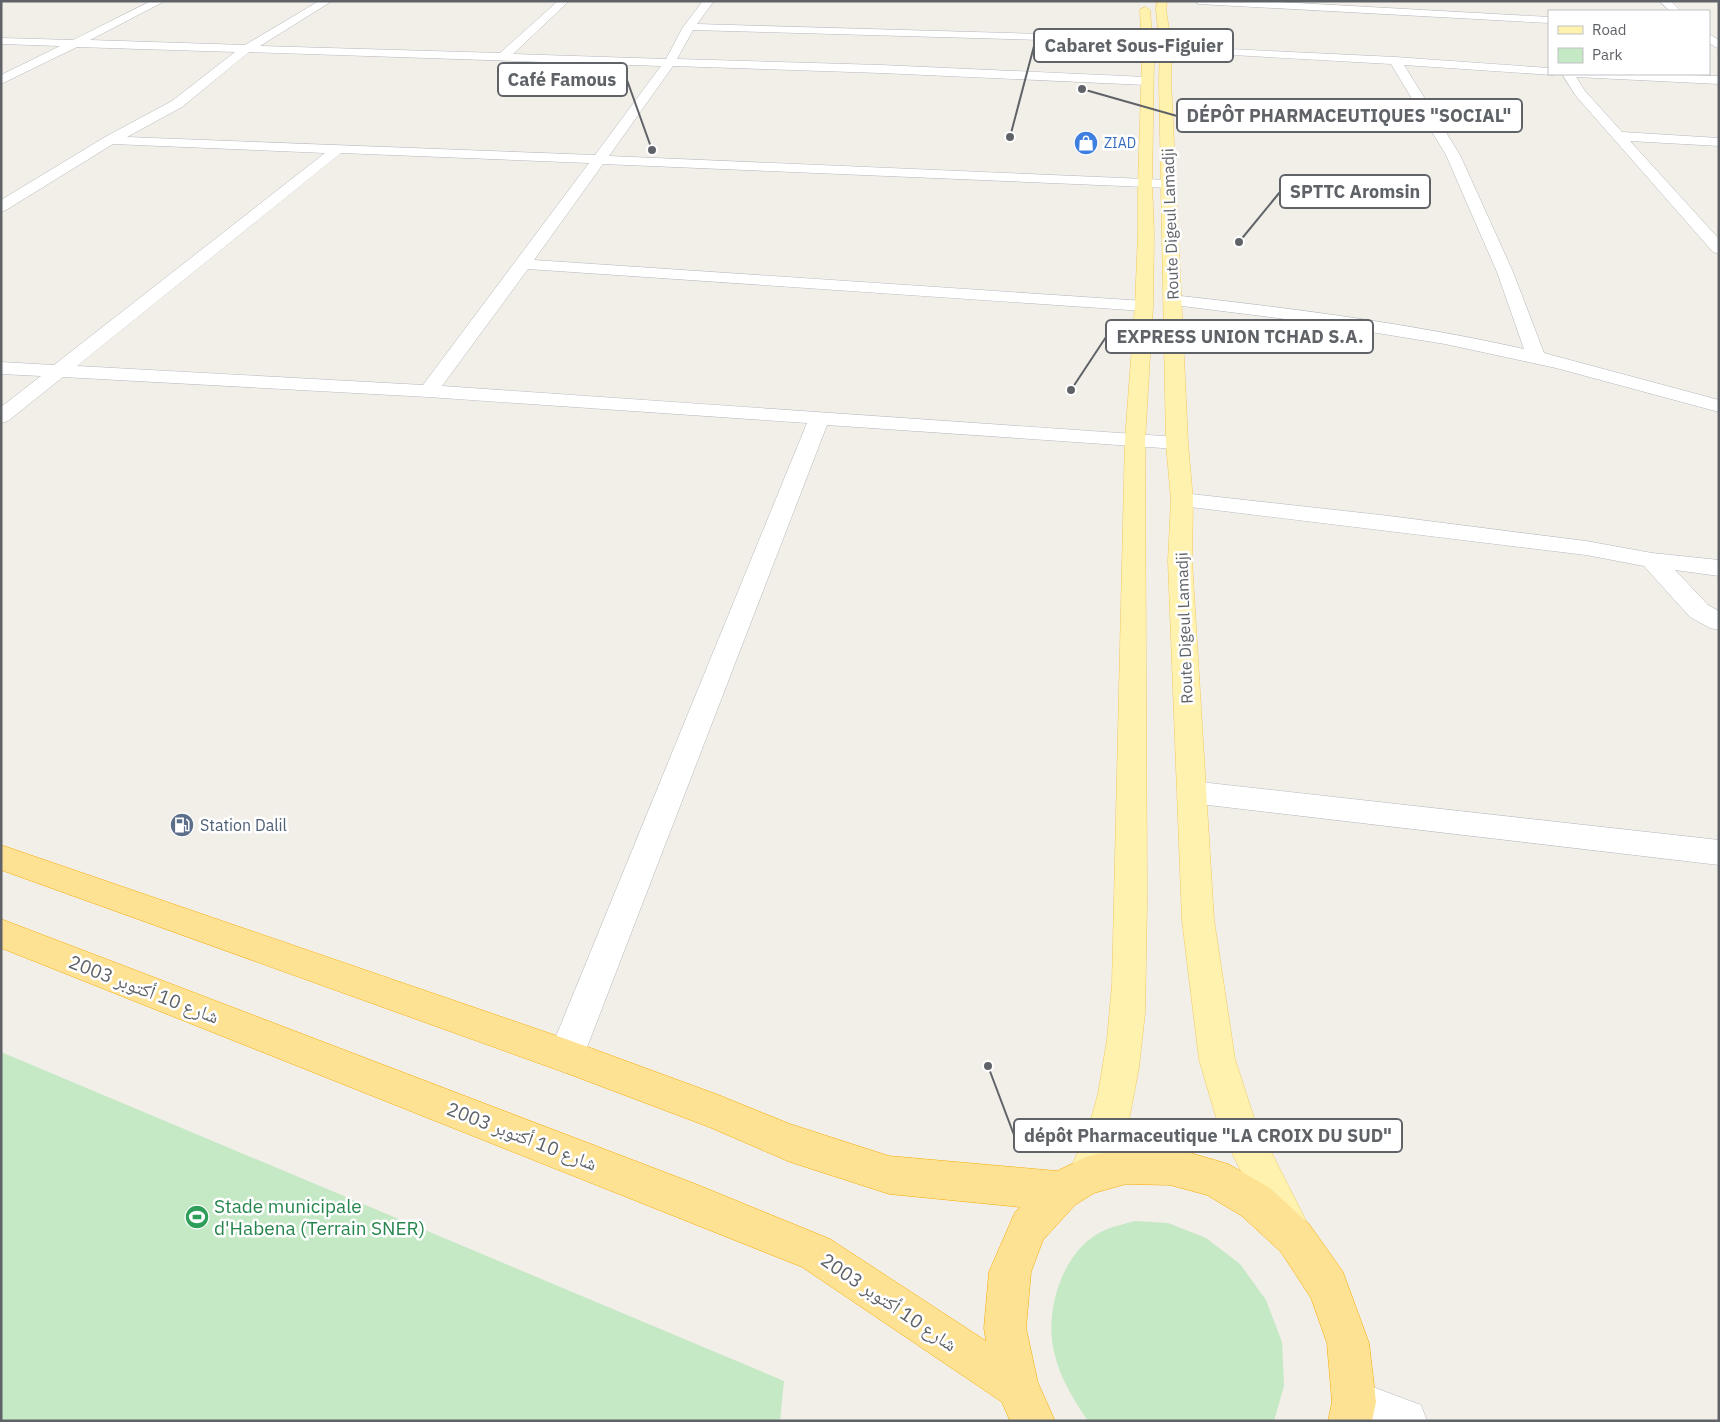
<svg xmlns="http://www.w3.org/2000/svg" width="1720" height="1422" font-family="'IBM Plex Sans','Noto Naskh Arabic',sans-serif">
  <style>
    .green { fill: #c5e8c5 }
    .lines { fill: none; stroke-linecap: round; stroke-linejoin: round }
    .minor-casing { stroke: #b5b8bc; stroke-width: 1 }
    .major-casing { stroke: #f2c960; stroke-width: 1 }
    .highway-casing { stroke: #f9ab00; stroke-width: 1 }
    .minor { fill: #fff; fill-rule: evenodd }
    .major { fill: #fff2af; fill-rule: evenodd }
    .highway { fill: #fde293; fill-rule: evenodd }
    .labels { text-anchor: middle; dominant-baseline: central; stroke-width: 5; stroke-linejoin: round; paint-order: stroke }
    .far-shop-label { font-size: 14px; fill: #366cbe; stroke: #fff; text-anchor: start }
    .street-label { font-size: 16px; fill: #5f6368; stroke: #fff }
    .service-label { font-size: 16px; fill: #4e5e75; stroke: #fff; text-anchor: start }
    .near-street-label { font-size: 19px; fill: #5f6368; stroke: #fff }
    .near-leisure-label { font-size: 19px; fill: #27864d; stroke: #fff; text-anchor: start }
    .leader { fill: none; stroke: #5f6368; stroke-width: 2 }
    .callout-dot { fill: #5f6368; stroke: #fff; stroke-width: 2 }
    .callout { fill: #fff; stroke: #5f6368; stroke-width: 2 }
    .callout-label { font-size: 18px; text-anchor: middle; font-weight: bold; fill: #5f6368 }
  </style>
  <rect width="100%" height="100%" fill="#f1efe8"/>
  <!-- green -->
  <g class="green">
    <polygon points="1,1052 784,1381 780,1421 1,1421"/>
    <path d="M1135 1221 1168 1223 1206 1238 1240 1264 1266 1300 1282 1342 1284 1386 1274 1421H1088C1073 1399 1060 1378 1054 1352 1044 1310 1063 1248 1105 1230 1114 1226 1125 1224 1135 1221Z"/>
  </g>
  <g class="lines">
    <!-- minor casing -->
    <g class="minor-casing">
      <g id="minor">
        <path d="M151 1H165L90 40 245 45 319 1H332L260 46 500 53 558 1H569L513 54 666 59 683 27 703 1H714L697 24 1146 37 1152 40 1146 43 693 30 677 59 881 65 1146 77 1152 81 1146 85 881 73 673 66 609 156 1169 180 1174 181 1176 184 1174 187 1169 188 603 164 534 260 1144 301 1150 302 1153 306 1150 310 1144 311 528 269 442 386 1177 437 1184 439 1188 443 1184 447 1177 449 827 425 579 1068 566 1073 553 1068 548 1056 807 423 428 397 63 377 8 421 1 423V407L41 376 1 374V362L54 365 325 153 113 144 6 210 1 212V200L105 137 172 101 235 52 77 47 1 84V75L60 46 1 44V38L73 40ZM249 52 661 66 595 155 127 137 182 107ZM341 153 589 163 423 385 77 366Z"/>
        <polygon points="1194,1 1262,1 1549,17 1549,23 1199,4"/>
        <polygon points="1659,1 1671,1 1681,11 1670,11"/>
        <polygon points="1709,34 1719,40 1719,49 1709,43"/>
        <path d="M1166 46 1395 57 1549 68V74L1553 75 1404 65 1460 155 1513 272 1544 353 1719 400V412L1556 368 1445 344 1309 322 1166 304 1163 300 1166 296 1172 295C1290 308 1408 323 1524 349L1497 272 1446 155 1391 64 1162 51 1160 49 1162 47Z"/>
        <polygon points="1562,74 1659,74 1719,76 1719,84 1576,77 1585,91 1622,132 1719,138 1719,146 1630,141 1719,239 1719,254 1713,252 1576,96"/>
        <polygon points="1182,493 1381,515 1586,541 1652,553 1719,560 1719,576 1675,570 1708,605 1719,611 1719,630 1710,628 1690,617 1644,566 1586,555 1174,505 1171,500 1174,495"/>
        <polygon points="1191,781 1719,840 1719,865 1191,803 1181,800 1176,792 1181,784"/>
        <polygon points="1354,1380 1421,1405 1427,1421 1346,1421 1338,1418 1332,1402 1338,1386"/>
      </g>
    </g>
    <!-- major casing -->
    <g class="major-casing">
      <g id="major">
        <polygon points="1157,1 1167,1 1166,10 1172,49 1171,80 1188,443 1193,500 1192,561 1214,920 1235,1059 1254,1118 1306,1221 1300,1235 1286,1241 1272,1235 1218,1124 1199,1059 1182,920 1168,561 1171,500 1166,443 1159,80 1160,49 1156,10"/>
        <polygon points="1145,7 1150,10 1154,60 1152,184 1154,233 1153,306 1145,440 1147,903 1145,1013 1139,1067 1129,1120 1100,1190 1086,1195 1072,1190 1067,1176 1088,1130 1098,1094 1107,1040 1112,985 1125,440 1135,306 1138,233 1138,184 1142,60 1140,10"/>
      </g>
    </g>
    <!-- highway casing -->
    <g class="highway-casing">
      <polygon id="highway" points="1,845 566,1039 716,1094 790,1124 889,1156 1057,1171 1086,1157 1126,1146 1170,1147 1228,1164 1270,1188 1309,1224 1343,1272 1369,1343 1376,1402 1372,1421 1328,1421 1332,1402 1327,1343 1311,1298 1281,1252 1242,1216 1207,1195 1170,1185 1126,1184 1094,1193 1075,1205 1043,1240 1031,1272 1026,1328 1038,1383 1055,1421 1010,1421 1002,1402 802,1267 1,948 1,919 693,1183 830,1239 986,1341 984,1328 989,1272 1015,1212 1020,1207 889,1194 790,1162 709,1127 566,1073 1,870"/>
    </g>
    <!-- minor -->
    <use href="#minor" class="minor"/>
    <!-- major -->
    <use href="#major" class="major"/>
    <!-- highway -->
    <use href="#highway" class="highway"/>
  </g>
  <!-- icons -->
  <defs>
    <g id="shop-disc" transform="scale(1.25)"><circle r="9.5" fill="#3f7fe0" stroke="#fff"/><path d="M-5-2.5h2.3a2.7 3.5 0 0 1 5.4 0H5L5.5 6h-11ZM-1.5-2.5h3a1.5 2.3 0 0 0-3 0Z" fill="#fff"/></g>
    <g id="fuel-disc" transform="scale(1.25)"><circle r="9.5" fill="#5c6f8a" stroke="#fff"/><path d="M-5.5-6h7V0h2V4h1.3V-2.5L3-4.5l.8-.8L6-3V5H2.5V1h-1V6h-7ZM-4.2-4.7v3.2H.2V-4.7Z" fill="#fff"/></g>
    <g id="stadium-disc" transform="scale(1.25)"><circle r="9.5" fill="#2e9e5b" stroke="#fff"/><path d="M0-5a6.5 5 0 1 0 0 10a6.5 5 0 1 0 0-10ZM-3.5-1.8h7v3.6h-7Z" fill="#fff"/></g>
  </defs>
  <g fill-rule="evenodd">
    <use href="#shop-disc" x="1086" y="143"/>
    <use href="#fuel-disc" x="182" y="825"/>
    <use href="#stadium-disc" x="197" y="1217"/>
  </g>
  <g class="labels">
    <!-- far-shop labels -->
    <g class="far-shop-label">
      <text x="1104" y="143">ZIAD</text>
    </g>
    <!-- street labels -->
    <g class="street-label">
      <text transform="translate(1170 224) rotate(-92)">Route Digeul Lamadji</text>
      <text transform="translate(1184 628) rotate(-92)">Route Digeul Lamadji</text>
    </g>
    <!-- service labels -->
    <g class="service-label">
      <text x="200" y="825">Station Dalil</text>
    </g>
    <!-- near-street labels -->
    <g class="near-street-label">
      <text transform="translate(144 989) rotate(21)">شارع 10 أكتوبر 2003</text>
      <text transform="translate(522 1136) rotate(21)">شارع 10 أكتوبر 2003</text>
      <text transform="translate(889 1302) rotate(34)">شارع 10 أكتوبر 2003</text>
    </g>
    <!-- near-leisure labels -->
    <g class="near-leisure-label">
      <text x="214" y="1206">Stade municipale<tspan x="214" dy="22">d'Habena (Terrain SNER)</tspan></text>
    </g>
  </g>
  <!-- callouts -->
  <path class="leader" d="M1010 137L1034 46M652 150L627 80M1082 89L1177 116M1239 242L1280 192M1071 390L1106 337M988 1066L1014 1135"/>
  <g class="callout-dot">
    <circle cx="1010" cy="137" r="5"/>
    <circle cx="652" cy="150" r="5"/>
    <circle cx="1082" cy="89" r="5"/>
    <circle cx="1239" cy="242" r="5"/>
    <circle cx="1071" cy="390" r="5"/>
    <circle cx="988" cy="1066" r="5"/>
  </g>
  <g class="callout">
    <rect x="1034" y="29" width="199" height="33" rx="5"/>
    <rect x="498" y="63" width="129" height="33" rx="5"/>
    <rect x="1177" y="99" width="345" height="33" rx="5"/>
    <rect x="1280" y="175" width="150" height="33" rx="5"/>
    <rect x="1106" y="320" width="267" height="33" rx="5"/>
    <rect x="1014" y="1119" width="388" height="33" rx="5"/>
  </g>
  <g class="callout-label">
    <text x="1134" y="52">Cabaret Sous-Figuier</text>
    <text x="562" y="86">Café Famous</text>
    <text x="1349" y="122">DÉPÔT PHARMACEUTIQUES "SOCIAL"</text>
    <text x="1355" y="198">SPTTC Aromsin</text>
    <text x="1240" y="343">EXPRESS UNION TCHAD S.A.</text>
    <text x="1208" y="1142">dépôt Pharmaceutique "LA CROIX DU SUD"</text>
  </g>
  <!-- border -->
  <rect width="1720" height="1422" fill="none" stroke="#5f6368" stroke-width="5"/>
  <!-- legend -->
  <rect x="1548" y="10" width="162" height="65" fill="#ffffff" stroke="#bfc1c3"/>
  <rect x="1558" y="26" width="25" height="8" fill="#fff2af" stroke="#bfc1c3"/>
  <text x="1592" y="35" font-size="15" fill="#5f6368">Road</text>
  <rect x="1558" y="48" width="25" height="15" fill="#c5e8c5" stroke="#bfc1c3"/>
  <text x="1592" y="60" font-size="15" fill="#5f6368">Park</text>
</svg>
